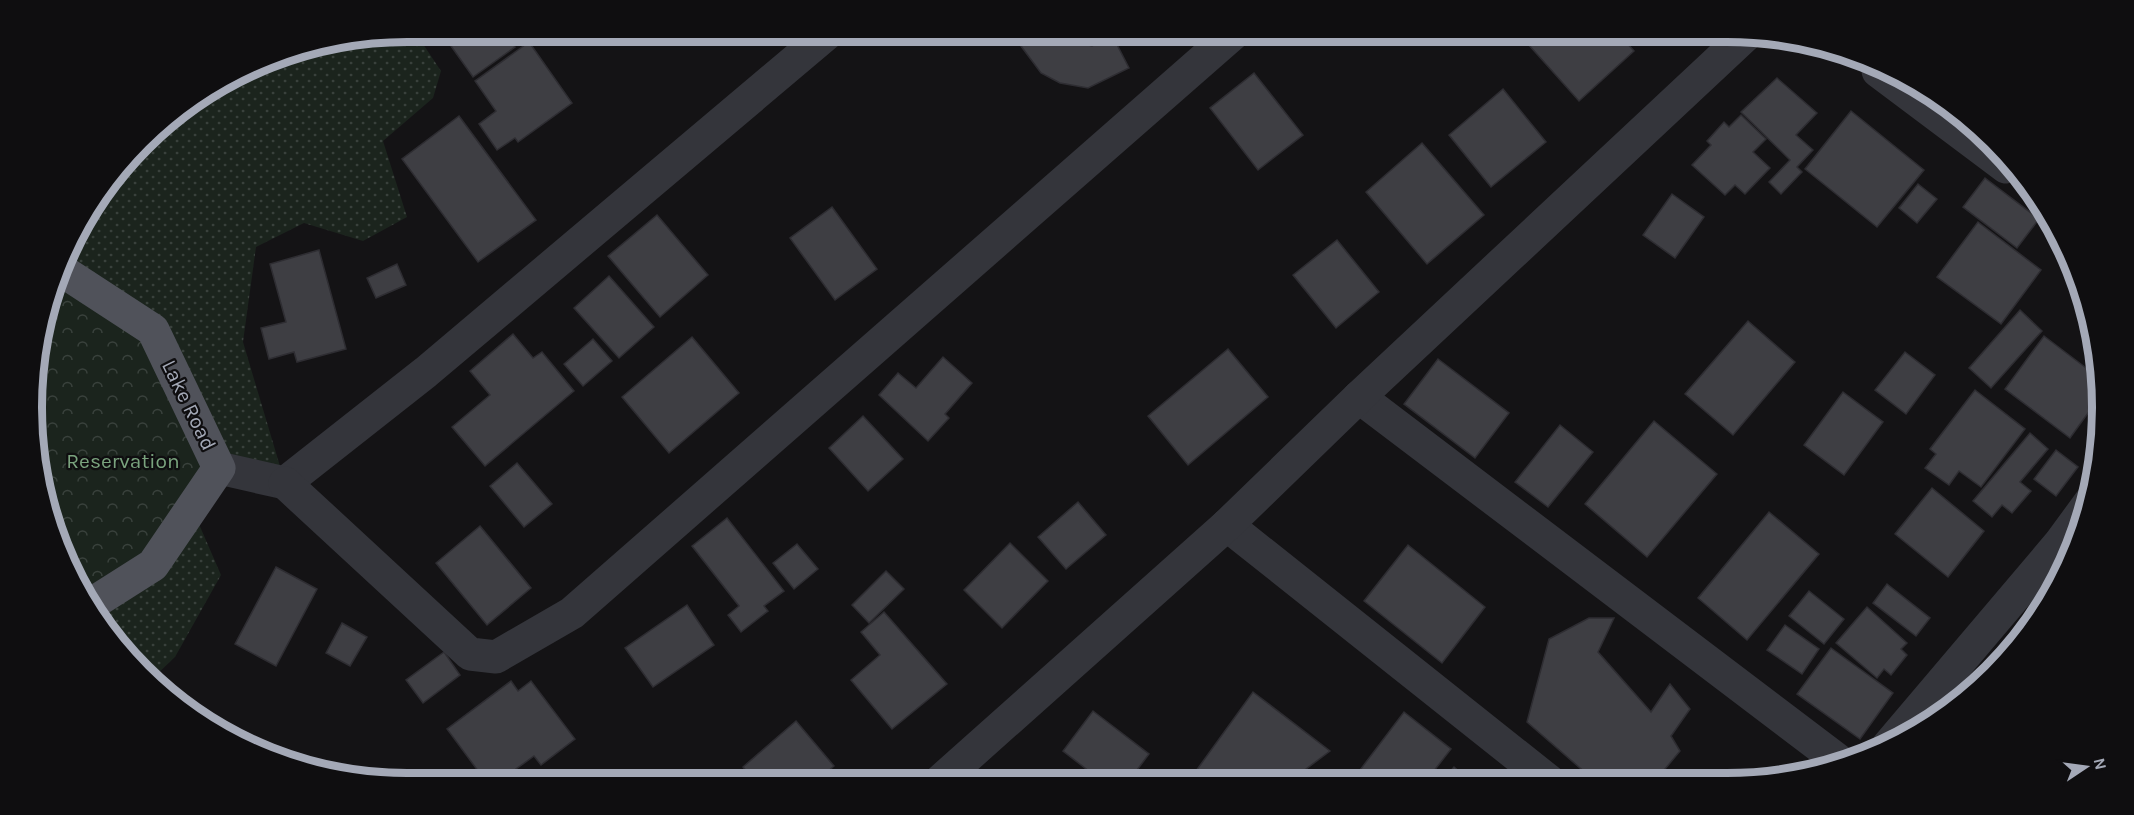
<svg xmlns="http://www.w3.org/2000/svg" width="2134" height="815" font-family="Karla,sans-serif">
  <style>
    .grass { fill: url(#grass-dots) }
    .park { fill: url(#park-crowns) }
    .building { fill: #3e3e43; stroke: #2e2d32; stroke-width: 1.5 }
    .lines { fill: none; stroke-linecap: round; stroke-linejoin: round }
    .street { stroke: #34353b; stroke-width: 33 }
    .primary { stroke: #50525a; stroke-width: 33 }
    .labels { text-anchor: middle; dominant-baseline: central; stroke-width: 4.5; stroke-linejoin: round; paint-order: stroke }
    .street-label { font-size: 21px; fill: #a4a9b7; stroke: #0f0e10 }
    .park-label { font-size: 21px; fill: #7aa37e; stroke: #0f0e10 }
    .rim { fill: none; stroke: #a4a9b7; stroke-width: 8 }
  </style>
  <defs>
    <pattern id="grass-dots" width="8" height="8" patternUnits="userSpaceOnUse" patternTransform="scale(1.5)"><rect width="8" height="8" fill="#1b241d"/><path d="M2 2h.1M6 6h.1" fill="none" stroke="#39413c" stroke-width="1.8" stroke-linecap="round"/></pattern>
    <pattern id="park-crowns" width="20" height="18" patternUnits="userSpaceOnUse" patternTransform="scale(1.5)"><rect width="20" height="18" fill="#1b241d"/><path d="M2 6a3 3 0 1 1 6 0M12 15a3 3 0 1 1 6 0" fill="none" stroke="#39413c"/></pattern>
  </defs>
  <rect width="100%" height="100%" fill="#141315"/>
  <!-- grass -->
  <polygon class="grass" points="407,32 415,32 441,71 433,98 383,141 407,217 363,241 304,223 256,247 243,342 285,483 219,469 195,515 221,575 175,657 153,678 95,616 64,272 82,220 160,125 286,52"/>
  <!-- park -->
  <polygon class="park" points="64,272 153,330 219,468 153,565 90,605 39,481 35,358"/>
  <!-- building -->
  <g class="building">
    <polygon points="441,32 505,32 515,47 473,77"/>
    <polygon points="1015,32 1095,32 1080,43 1092,46 1112,35 1129,68 1088,88 1060,83 1041,73 1012,34"/>
    <polygon points="1521,32 1617,32 1634,51 1579,101 1519,34"/>
    <polygon points="529,42 572,103 518,142 515,138 497,150 479,124 496,111 475,81"/>
    <polygon points="1254,73 1303,135 1258,170 1210,108"/>
    <polygon points="1777,78 1817,113 1796,135 1813,150 1797,167 1802,172 1781,194 1769,182 1790,160 1741,112"/>
    <polygon points="1503,89 1546,142 1491,187 1449,135"/>
    <polygon points="1851,111 1924,170 1877,227 1805,169"/>
    <polygon points="1741,115 1766,139 1753,152 1770,168 1745,194 1735,185 1725,195 1692,165 1711,145 1707,141 1724,122 1729,127"/>
    <polygon points="459,116 536,220 478,262 402,159"/>
    <polygon points="1422,143 1484,215 1427,264 1366,192"/>
    <polygon points="1985,178 2039,219 2017,248 1963,207"/>
    <polygon points="1918,184 1937,199 1917,223 1899,208"/>
    <polygon points="1672,194 1704,217 1675,258 1643,235"/>
    <polygon points="832,207 877,269 835,300 790,238"/>
    <polygon points="657,215 708,275 660,317 608,256"/>
    <polygon points="1978,222 2041,270 2001,324 1937,277"/>
    <polygon points="1337,240 1379,292 1336,328 1293,275"/>
    <polygon points="319,250 346,349 297,362 294,352 269,359 261,328 286,322 270,264"/>
    <polygon points="397,264 406,285 376,298 367,278"/>
    <polygon points="609,276 654,327 619,358 574,308"/>
    <polygon points="2020,310 2042,331 1991,388 1969,368"/>
    <polygon points="1748,321 1795,362 1733,435 1685,394"/>
    <polygon points="513,334 533,358 542,352 574,391 485,466 452,427 490,395 470,371"/>
    <polygon points="2044,336 2098,377 2096,402 2070,438 2005,389"/>
    <polygon points="692,337 739,393 669,453 622,397"/>
    <polygon points="593,339 612,361 583,386 564,364"/>
    <polygon points="1228,349 1268,397 1188,465 1148,416"/>
    <polygon points="1905,352 1935,375 1906,414 1875,390"/>
    <polygon points="943,357 972,383 945,414 949,418 928,441 879,395 898,373 916,388"/>
    <polygon points="1438,359 1509,413 1475,458 1404,404"/>
    <polygon points="1975,390 2025,429 1981,487 1959,471 1949,485 1925,468 1936,454 1930,449"/>
    <polygon points="1843,392 1883,422 1844,475 1804,445"/>
    <polygon points="863,416 903,459 868,491 829,448"/>
    <polygon points="1654,421 1717,474 1647,557 1585,504"/>
    <polygon points="1560,425 1593,452 1548,507 1515,482"/>
    <polygon points="2030,433 2048,449 2020,482 2031,491 2012,513 2002,505 1992,517 1973,501"/>
    <polygon points="2056,450 2078,467 2056,496 2034,479"/>
    <polygon points="517,463 552,504 524,527 490,486"/>
    <polygon points="1932,488 1984,531 1948,577 1895,534"/>
    <polygon points="1078,502 1106,535 1066,569 1038,537"/>
    <polygon points="1769,512 1819,554 1747,640 1698,598"/>
    <polygon points="727,518 784,591 764,606 768,611 741,632 728,615 739,606 692,546"/>
    <polygon points="480,526 531,588 487,625 436,563"/>
    <polygon points="1010,543 1048,581 1002,628 964,590"/>
    <polygon points="797,544 818,569 794,589 773,563"/>
    <polygon points="1408,545 1485,607 1442,663 1364,601"/>
    <polygon points="276,567 317,589 276,666 235,644"/>
    <polygon points="886,571 904,589 869,623 852,605"/>
    <polygon points="1887,584 1930,618 1916,636 1873,603"/>
    <polygon points="1809,591 1844,619 1824,644 1789,616"/>
    <polygon points="687,605 714,645 653,687 625,648"/>
    <polygon points="1867,607 1907,643 1901,649 1907,655 1891,675 1884,669 1877,678 1836,643"/>
    <polygon points="884,612 947,684 892,729 851,680 880,655 861,632"/>
    <polygon points="1589,618 1614,618 1598,652 1651,712 1670,684 1690,709 1671,736 1680,751 1655,781 1595,781 1527,722 1549,639"/>
    <polygon points="342,623 367,637 350,666 326,653"/>
    <polygon points="1785,625 1819,649 1802,674 1767,650"/>
    <polygon points="1831,648 1893,693 1860,739 1797,694"/>
    <polygon points="444,652 460,675 423,703 406,680"/>
    <polygon points="511,681 518,691 531,681 575,739 541,765 534,756 516,769 526,783 487,783 447,729"/>
    <polygon points="1253,692 1330,751 1290,781 1188,782"/>
    <polygon points="1093,711 1149,754 1128,782 1103,782 1063,751"/>
    <polygon points="1404,712 1451,749 1426,781 1374,781 1360,770"/>
    <polygon points="796,721 834,766 824,775 830,782 756,783 743,767"/>
    <polygon points="1454,767 1470,781 1442,781"/>
    <polygon points="1070,776 1076,782 1064,782"/>
  </g>
  <g class="lines">
    <!-- street -->
    <g class="street">
      <polyline points="1878,71 2006,167"/>
      <polyline points="1359,397 1839,761"/>
      <polyline points="219,468 285,483 426,372 829,32"/>
      <polyline points="285,483 470,654 496,657 572,613 1235,32"/>
      <polyline points="1227,525 1549,781"/>
      <polyline points="1888,746 2060,543 2090,502"/>
      <polyline points="939,782 1227,525 1359,397 1747,34"/>
    </g>
    <!-- primary -->
    <polyline class="primary" points="64,272 153,330 219,468 153,565 90,605"/>
  </g>
  <g class="labels">
    <!-- street labels -->
    <g class="street-label">
      <text transform="translate(189 405) rotate(64)">Lake Road</text>
    </g>
    <!-- park labels -->
    <g class="park-label">
      <text x="123" y="461">Reservation</text>
    </g>
  </g>
  <!-- crop -->
  <path d="M0 0H2134V815H0ZM407 42H1727A365 365 0 0 1 2092 407V408A365 365 0 0 1 1727 773H407A365 365 0 0 1 42 408V407A365 365 0 0 1 407 42Z" fill="#0f0e10" fill-rule="evenodd"/>
  <path class="rim" d="M407 42H1727A365 365 0 0 1 2092 407V408A365 365 0 0 1 1727 773H407A365 365 0 0 1 42 408V407A365 365 0 0 1 407 42Z"/>
  <!-- north arrow -->
  <g transform="translate(2086 767) rotate(77)" stroke="#0f0e10" stroke-width="4.5" paint-order="stroke">
  <path d="M0-4.5L10 22L0 15L-10 22Z" fill="#a4a9b7"/>
  <text y="-9" font-size="16" font-weight="bold" text-anchor="middle" fill="#a4a9b7">N</text>
  </g>
</svg>
